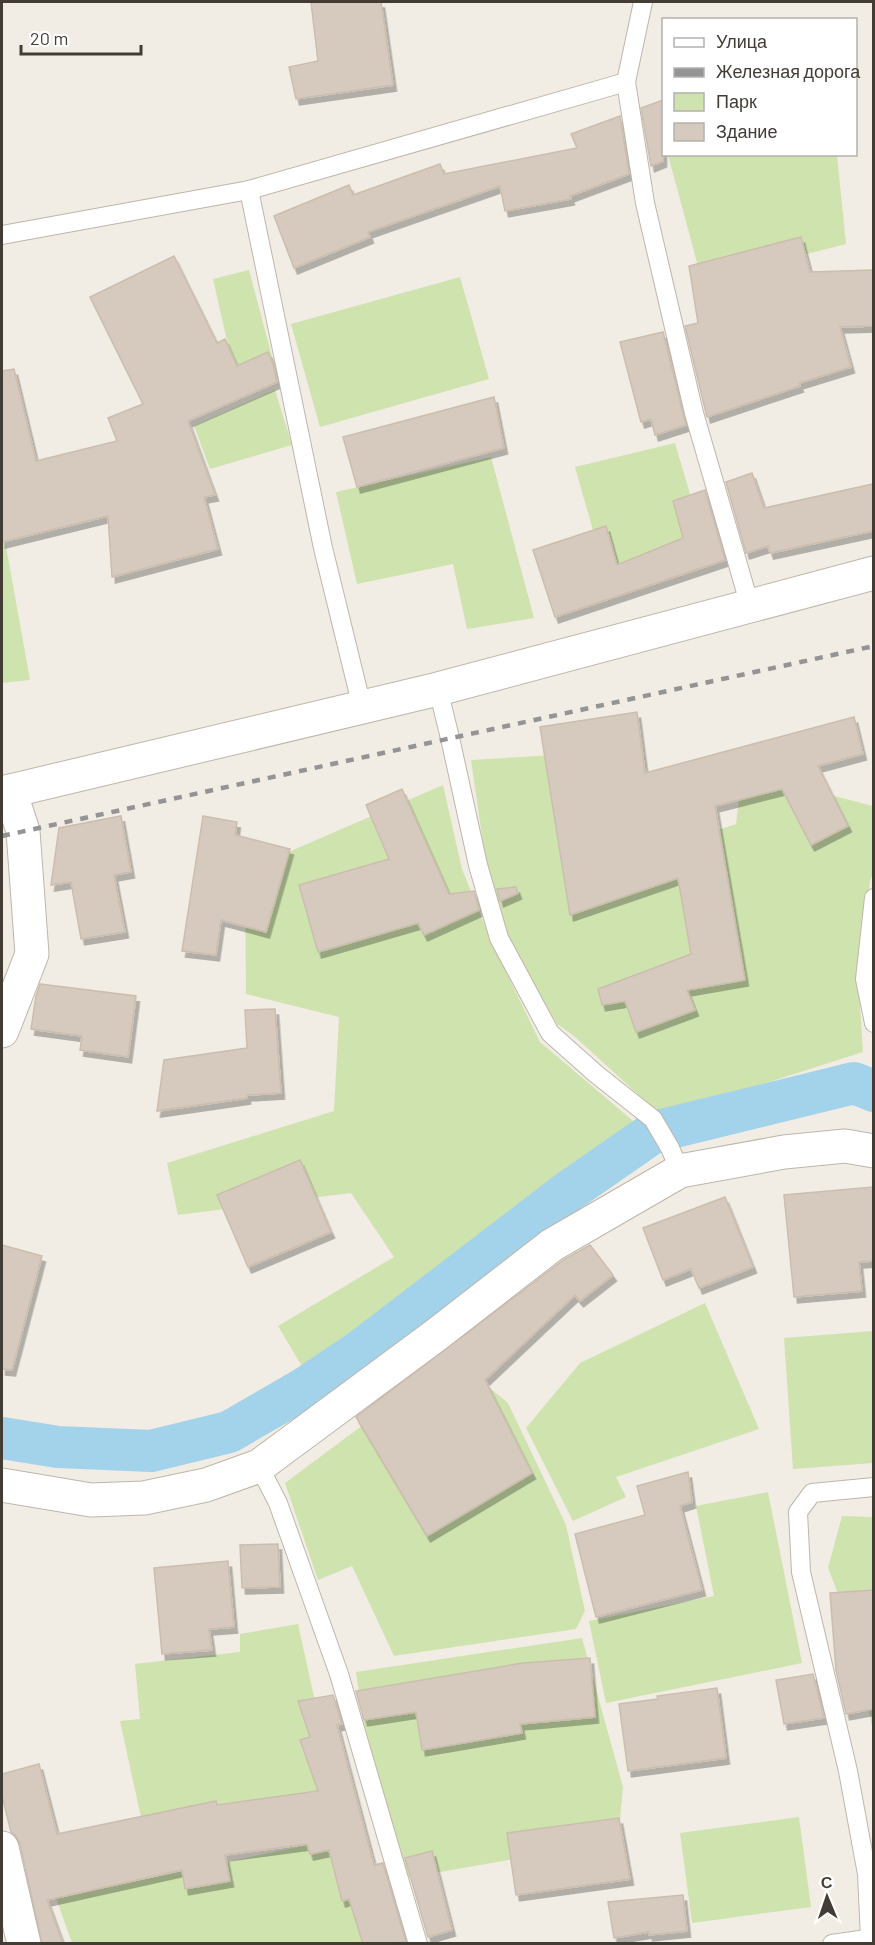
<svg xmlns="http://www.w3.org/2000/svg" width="875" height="1945" font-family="Barlow,sans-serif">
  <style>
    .green { fill: #cfe3af }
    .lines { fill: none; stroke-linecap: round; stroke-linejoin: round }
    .canal { stroke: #a3d2eb; stroke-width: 42 }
    .building { fill: #d5cabd; stroke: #ccbeae; stroke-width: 1.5; filter: url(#shadow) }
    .lane-casing { stroke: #bfb6ab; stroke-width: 20 }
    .street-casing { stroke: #bfb6ab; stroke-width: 35 }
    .lane { stroke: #fff; stroke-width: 18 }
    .street { stroke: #fff; stroke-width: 33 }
    .rail { stroke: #949494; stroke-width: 4.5; stroke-dasharray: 8 8; stroke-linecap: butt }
  </style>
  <defs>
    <filter id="shadow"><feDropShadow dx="3.5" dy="6" stdDeviation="0" flood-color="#0004"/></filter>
  </defs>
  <rect width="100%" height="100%" fill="#f1ece4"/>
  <!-- green -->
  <g class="green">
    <polygon points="668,155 837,155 846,244 702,281"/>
    <polygon points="249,270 274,364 236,381 213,279"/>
    <polygon points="460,277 489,379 320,427 291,324"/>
    <polygon points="275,390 292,445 210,469 194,426"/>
    <polygon points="675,443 707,552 581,591 594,534 575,467"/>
    <polygon points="491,457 534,618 467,629 453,564 357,584 336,492"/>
    <polygon points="2,524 30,680 2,683"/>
    <polygon points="556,755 646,854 736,824 742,772 873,806 873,874 870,881 858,975 863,1052 662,1116 574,1036 557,1024 508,941 487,870 471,760"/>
    <polygon points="443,785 462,869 492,943 540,1042 645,1131 309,1378 278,1326 394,1257 351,1193 178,1215 167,1163 334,1111 339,1017 246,994 245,871"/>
    <polygon points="705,1303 759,1429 616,1477 626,1497 573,1521 526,1428 580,1363"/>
    <polygon points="873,1331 873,1463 793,1469 784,1338"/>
    <polygon points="453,1358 508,1403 566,1525 585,1611 576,1629 394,1656 352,1566 318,1580 285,1483"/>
    <polygon points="768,1492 802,1663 606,1703 589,1621 714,1596 696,1506"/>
    <polygon points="842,1516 873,1517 873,1731 851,1627 828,1568"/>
    <polygon points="298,1624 336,1797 144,1831 120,1721 140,1719 135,1664 240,1652 240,1634"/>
    <polygon points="582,1638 623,1787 618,1841 406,1878 363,1720 356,1672"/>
    <polygon points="799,1817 811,1907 692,1923 680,1833"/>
    <polygon points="336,1839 373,1943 72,1943 56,1898"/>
  </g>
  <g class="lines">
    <!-- canal -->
    <polyline class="canal" points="2,1438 58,1447 151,1451 229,1432 305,1388 360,1351 569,1191 654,1132 854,1083 874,1091"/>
  </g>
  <!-- building -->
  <g class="building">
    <polygon points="311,2 381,2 393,85 296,99 289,67 318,61"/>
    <polygon points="663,100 663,161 651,166 641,108"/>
    <polygon points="620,116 629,174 570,196 571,199 505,211 500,186 368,232 370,237 294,268 274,216 349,185 353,195 440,164 444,174 577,148 571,134"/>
    <polygon points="801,237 810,272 873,270 873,326 840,327 851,367 799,383 800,386 707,417 685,326 698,323 689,266"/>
    <polygon points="174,256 217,343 225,339 237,366 268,352 273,364 277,382 188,421 215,495 204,497 218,549 112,577 108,516 2,542 2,371 14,369 36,461 117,441 108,418 143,404 90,297"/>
    <polygon points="663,332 686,425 655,435 651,419 641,422 620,342"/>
    <polygon points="494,397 504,448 357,487 343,437"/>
    <polygon points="752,473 764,508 873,484 873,531 770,553 768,546 746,553 726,482"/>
    <polygon points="705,490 725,560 555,617 533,550 606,526 617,565 683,538 673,501"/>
    <polygon points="637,712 645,773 854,717 863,754 818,766 848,826 811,845 782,789 715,806 745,980 687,990 695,1010 636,1032 625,1001 602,1005 598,989 691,954 678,878 570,915 540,727"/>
    <polygon points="402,789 449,894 474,891 479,910 424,935 418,923 318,952 299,885 389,859 366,805"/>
    <polygon points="121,816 131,872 114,875 125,932 81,939 71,882 51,885 59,828"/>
    <polygon points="203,816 237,822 235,835 290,849 266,932 221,920 216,955 182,951"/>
    <polygon points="516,887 518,893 500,901 497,889"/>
    <polygon points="40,984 136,996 128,1057 80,1050 82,1036 31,1029 36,996"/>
    <polygon points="275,1009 281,1093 247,1095 247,1098 157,1111 164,1060 247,1048 245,1010"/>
    <polygon points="300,1160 331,1232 248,1267 217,1195"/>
    <polygon points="873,1187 873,1261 859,1262 862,1291 794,1297 784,1195"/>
    <polygon points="725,1197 753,1267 699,1288 691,1269 663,1280 643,1228"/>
    <polygon points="2,1245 42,1256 12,1370 2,1369"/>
    <polygon points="590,1245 613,1275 580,1301 575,1295 485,1380 532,1473 427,1536 356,1417 562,1261"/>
    <polygon points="688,1472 692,1502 680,1506 702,1590 596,1617 575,1534 645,1515 637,1486"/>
    <polygon points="278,1544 280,1587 242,1588 240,1545"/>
    <polygon points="228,1561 234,1627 209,1629 212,1650 162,1654 154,1568"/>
    <polygon points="873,1590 873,1709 846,1714 836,1670 830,1593"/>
    <polygon points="590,1658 595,1717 520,1724 522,1733 422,1750 416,1712 364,1720 356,1691 523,1663"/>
    <polygon points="813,1674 824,1718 784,1724 776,1680"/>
    <polygon points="717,1688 726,1758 628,1771 619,1704 658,1699 657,1696"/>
    <polygon points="333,1695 342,1724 337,1725 374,1865 383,1863 406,1942 363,1944 349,1899 342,1901 329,1850 310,1854 307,1844 225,1855 230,1881 185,1889 182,1870 47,1900 63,1944 42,1944 20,1844 16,1836 11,1832 2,1796 2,1774 39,1764 57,1834 216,1801 217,1805 318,1791 300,1740 310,1737 298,1701"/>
    <polygon points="619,1818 630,1879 516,1895 507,1833"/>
    <polygon points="432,1851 452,1930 428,1937 405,1858"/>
    <polygon points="683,1895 687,1931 649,1935 649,1932 614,1938 608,1902"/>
  </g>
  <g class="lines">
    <!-- lane casing -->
    <g class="lane-casing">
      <g id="lane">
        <polyline points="643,2 626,82 645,203 694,413 750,606"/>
        <polyline points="2,235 249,190"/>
        <polyline points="438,689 450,738 478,865 499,938 550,1033 596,1074 653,1119 670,1148 680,1171"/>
        <polyline points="362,707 323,548 249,190 626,82"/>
        <polyline points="874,898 865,979 874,1023"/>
        <polyline points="259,1466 278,1503 339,1674 418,1944"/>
        <polyline points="870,1939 867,1874 848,1771 801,1572 798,1512 812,1493 874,1487"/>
        <polyline points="832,1944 874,1938"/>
      </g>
    </g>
    <!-- street casing -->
    <g class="street-casing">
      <g id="street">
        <polyline points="2,793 438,689 874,573"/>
        <polyline points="2,1031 32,954 23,831 10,791"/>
        <polyline points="2,1485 91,1500 144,1498 206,1485 259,1466 436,1335 552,1245 680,1171 784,1152 845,1146 874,1151"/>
        <polyline points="2,1848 24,1944"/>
      </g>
    </g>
    <!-- lane -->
    <use href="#lane" class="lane"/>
    <!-- street -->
    <use href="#street" class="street"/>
    <!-- rail -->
    <polyline class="rail" points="2,836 874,646"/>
  </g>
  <!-- border -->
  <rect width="875" height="1945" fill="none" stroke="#433c35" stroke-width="6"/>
  <!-- legend -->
  <rect x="662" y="18" width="195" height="138" fill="#ffffff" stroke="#b4b1ae" stroke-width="1.5"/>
  <rect x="674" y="38" width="30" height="9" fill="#ffffff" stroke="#b4b1ae" stroke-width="1.5"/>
  <text x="716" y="48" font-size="18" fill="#433c35">Улица</text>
  <rect x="674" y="68" width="30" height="9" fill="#949494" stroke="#b4b1ae" stroke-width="1.5"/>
  <text x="716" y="78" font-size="18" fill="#433c35">Железная дорога</text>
  <rect x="674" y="93" width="30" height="18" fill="#cfe3af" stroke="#b4b1ae" stroke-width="1.5"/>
  <text x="716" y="108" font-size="18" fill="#433c35">Парк</text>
  <rect x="674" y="123" width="30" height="18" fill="#d5cabd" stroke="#b4b1ae" stroke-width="1.5"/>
  <text x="716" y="138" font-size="18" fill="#433c35">Здание</text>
  <!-- north arrow -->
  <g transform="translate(827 1897) rotate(358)" stroke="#ffffff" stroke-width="4.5" paint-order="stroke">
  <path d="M0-4.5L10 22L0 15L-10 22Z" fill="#433c35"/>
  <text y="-9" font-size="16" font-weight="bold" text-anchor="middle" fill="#433c35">С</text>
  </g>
  <!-- scale -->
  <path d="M21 45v9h120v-9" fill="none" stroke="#433c35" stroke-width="3"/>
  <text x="30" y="45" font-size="18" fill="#433c35" stroke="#ffffff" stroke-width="4.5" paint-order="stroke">20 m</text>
</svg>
